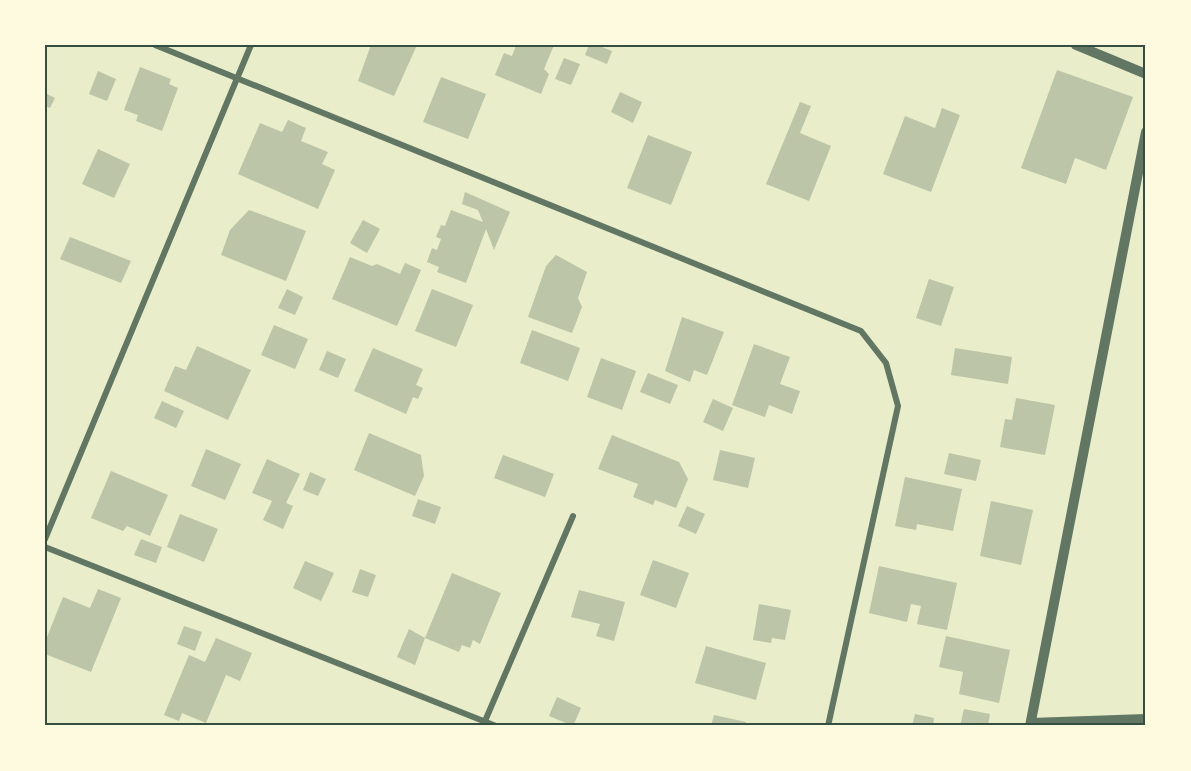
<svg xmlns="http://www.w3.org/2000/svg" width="1191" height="771" font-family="Manrope,sans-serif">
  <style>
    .building { fill: #bcc5a7 }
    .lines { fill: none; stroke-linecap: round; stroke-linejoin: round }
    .minor { stroke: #617663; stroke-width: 6 }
    .tertiary { stroke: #617663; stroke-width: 10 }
    .neatline { fill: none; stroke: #344e41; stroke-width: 2 }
  </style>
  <rect width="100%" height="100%" fill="#e9edc9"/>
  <!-- building -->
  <g class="building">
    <polygon points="371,45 417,45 394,96 358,81"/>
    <polygon points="516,45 554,45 544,69 549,74 541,94 495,75 504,53 512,56"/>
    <polygon points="589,45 597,45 612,51 607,64 585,55"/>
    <polygon points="564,58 580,64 571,85 555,79"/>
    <polygon points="140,67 171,79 169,84 178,88 162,131 136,121 138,115 124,110"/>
    <polygon points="1057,70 1133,97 1106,170 1075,158 1066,184 1021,168"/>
    <polygon points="98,71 116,79 107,101 89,94"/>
    <polygon points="441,77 486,94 468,139 423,122"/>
    <polygon points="620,92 642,102 633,123 611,112"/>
    <polygon points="45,93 55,98 50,108 45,106"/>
    <polygon points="800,102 811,106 800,133 831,146 809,201 766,184"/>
    <polygon points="942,108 960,115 931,192 883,174 905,116 935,128"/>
    <polygon points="288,120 306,128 301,141 328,152 322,164 335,170 318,209 238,174 260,123 282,132"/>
    <polygon points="648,135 692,152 671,205 627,188"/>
    <polygon points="98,149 130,164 114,198 82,184"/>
    <polygon points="465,192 510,212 494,250 486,229 466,283 437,272 439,267 427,262 432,248 437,250 441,239 436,237 441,225 445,226 451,210 483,222 478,210 462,204"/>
    <polygon points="249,210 306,231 286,281 221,255 230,230"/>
    <polygon points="363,220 380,229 367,253 350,243"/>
    <polygon points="70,237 131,261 121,283 60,259"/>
    <polygon points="556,255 587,272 578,298 582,307 572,333 528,317 546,266"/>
    <polygon points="350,257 372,266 377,264 400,274 405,263 421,270 397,326 332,299"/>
    <polygon points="929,279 954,287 941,326 916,318"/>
    <polygon points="287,289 303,297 295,315 278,308"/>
    <polygon points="432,289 473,305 456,347 415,331"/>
    <polygon points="682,317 724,332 707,375 694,370 690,382 665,371"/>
    <polygon points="274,325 308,339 295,369 261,355"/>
    <polygon points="532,330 580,348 568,381 520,363"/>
    <polygon points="754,344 790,357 780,384 800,391 792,414 769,405 765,417 732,405"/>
    <polygon points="197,346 251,370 228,420 164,391 175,366 186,370"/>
    <polygon points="373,348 423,369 416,385 423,388 418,399 413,397 406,414 354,391"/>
    <polygon points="955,348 1012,357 1008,384 951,375"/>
    <polygon points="327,351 346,359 338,378 319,370"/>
    <polygon points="601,358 636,371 622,410 587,397"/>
    <polygon points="648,373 678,385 670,404 640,392"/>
    <polygon points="1016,398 1055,405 1045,455 1000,447 1005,419 1012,420"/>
    <polygon points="713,399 733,408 723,431 703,422"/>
    <polygon points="162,401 184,411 176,428 154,418"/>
    <polygon points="369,433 421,455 424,476 415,496 354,470"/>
    <polygon points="612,435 679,462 688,479 676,508 655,500 653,505 633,497 638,484 598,469"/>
    <polygon points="206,449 241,464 225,500 191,486"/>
    <polygon points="720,450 755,458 748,488 713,480"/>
    <polygon points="949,453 981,460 976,481 944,474"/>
    <polygon points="503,455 554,474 545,497 494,478"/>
    <polygon points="267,459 300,474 286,503 293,506 283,529 263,520 272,501 252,493"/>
    <polygon points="111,471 168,495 150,536 127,526 123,531 91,518"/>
    <polygon points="310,472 326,479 318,496 303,490"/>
    <polygon points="905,477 962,489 953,531 917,524 916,530 895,526"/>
    <polygon points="418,499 441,507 435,524 412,516"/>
    <polygon points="991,501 1033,510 1021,565 980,556"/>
    <polygon points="687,506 705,514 696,534 678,526"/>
    <polygon points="180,514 218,529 204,562 167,547"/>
    <polygon points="141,539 162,547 156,563 134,555"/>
    <polygon points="653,560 689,573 676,608 640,595"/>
    <polygon points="305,561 334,573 321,601 293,588"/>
    <polygon points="879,566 957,583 947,630 917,624 921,606 911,604 907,622 869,613"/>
    <polygon points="360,569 376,575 368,597 352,592"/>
    <polygon points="452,573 501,593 480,644 473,640 470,648 462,645 459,652 425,638"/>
    <polygon points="98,589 121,598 91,672 45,654 45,642 63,597 90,608"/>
    <polygon points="579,590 625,602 614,641 596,636 600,624 571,617"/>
    <polygon points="759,604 791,610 785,640 772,638 771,643 753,640"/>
    <polygon points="184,626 202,632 195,651 177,644"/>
    <polygon points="409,629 425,638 415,665 397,657"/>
    <polygon points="946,636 1010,650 999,703 959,694 963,672 939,667"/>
    <polygon points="216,638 252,653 240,681 226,675 206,723 182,713 179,721 164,715 189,655 205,662"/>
    <polygon points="706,646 766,663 756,700 695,683"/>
    <polygon points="557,697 581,708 573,726 549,716"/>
    <polygon points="964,709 990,714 988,726 960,726"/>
    <polygon points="915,714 934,718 933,726 912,726"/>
    <polygon points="714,715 746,722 745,726 711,726"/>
  </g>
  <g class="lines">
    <!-- minor -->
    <g class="minor">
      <polyline points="155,45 861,331 886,363 898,406 828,726"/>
      <polyline points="45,539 251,45"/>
      <polyline points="45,547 496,726"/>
      <polyline points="485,721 573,516"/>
    </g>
    <!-- tertiary -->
    <g class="tertiary">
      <polyline points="1076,45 1146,74"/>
      <polyline points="1031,723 1146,719"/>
      <polyline points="1030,726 1146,132"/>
    </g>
  </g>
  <!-- border -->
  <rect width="1191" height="771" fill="none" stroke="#fefae0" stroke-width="93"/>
  <rect x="46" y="46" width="1098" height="678" class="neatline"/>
</svg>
